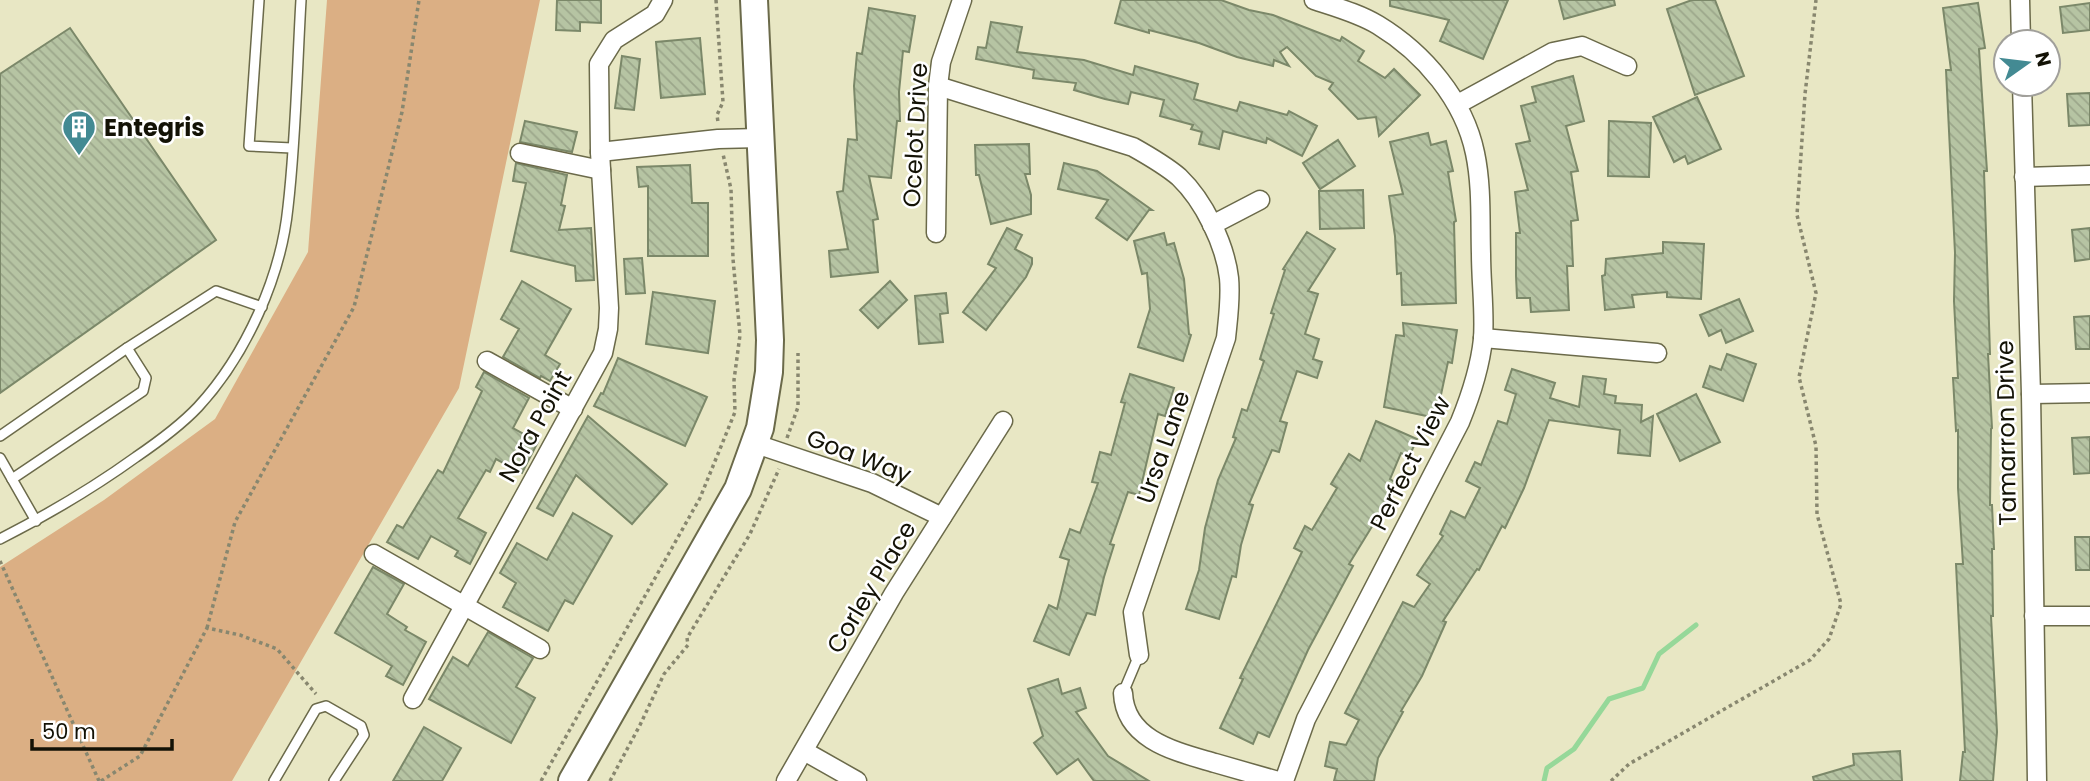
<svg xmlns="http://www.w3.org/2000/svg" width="2090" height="781" font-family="Poppins,sans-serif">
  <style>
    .green { fill: #dbaf84 }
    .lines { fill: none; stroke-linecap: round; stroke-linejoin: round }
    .stream { stroke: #96d899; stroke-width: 5 }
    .building { fill: url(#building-back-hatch); stroke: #7b8869; stroke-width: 2 }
    .service-casing { stroke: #6b6a4a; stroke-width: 12 }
    .minor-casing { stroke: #6b6a4a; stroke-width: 21 }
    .secondary-casing { stroke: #6b6a4a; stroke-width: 30 }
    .path { stroke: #88876f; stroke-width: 3.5; stroke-dasharray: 3.5 3.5; stroke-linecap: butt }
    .service { stroke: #fff; stroke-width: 9 }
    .minor { stroke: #fff; stroke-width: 18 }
    .secondary { stroke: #fff; stroke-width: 26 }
    .labels { text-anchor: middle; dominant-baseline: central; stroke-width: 5; stroke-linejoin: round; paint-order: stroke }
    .poi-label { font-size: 24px; font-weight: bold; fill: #131206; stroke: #fff; text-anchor: start }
    .street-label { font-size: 24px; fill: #131206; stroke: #fff }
  </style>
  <defs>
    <pattern id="building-back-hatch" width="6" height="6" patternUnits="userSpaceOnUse" patternTransform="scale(1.75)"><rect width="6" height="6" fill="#b6c4a3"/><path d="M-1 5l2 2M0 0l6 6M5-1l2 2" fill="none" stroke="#9ca78b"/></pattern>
  </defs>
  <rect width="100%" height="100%" fill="#e8e7c4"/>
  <!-- green -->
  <polygon class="green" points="327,0 540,0 459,388 232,781 0,781 0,567 104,500 215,419 308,252"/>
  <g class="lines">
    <!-- stream -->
    <polyline class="stream" points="1544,781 1547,768 1574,749 1609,699 1643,688 1659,654 1696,625"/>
  </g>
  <!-- building -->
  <g class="building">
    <polygon points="557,0 601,0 601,23 580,22 580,31 556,30"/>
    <polygon points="1121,0 1221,0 1249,10 1273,15 1340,41 1342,37 1364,51 1358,61 1385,78 1394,69 1420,95 1379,136 1376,117 1358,119 1329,89 1333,83 1316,76 1287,47 1280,52 1289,66 1274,60 1273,66 1237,57 1199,43 1149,30 1149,33 1115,23"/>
    <polygon points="1390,0 1508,0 1483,59 1440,41 1449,20 1390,6"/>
    <polygon points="1559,0 1614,0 1615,5 1564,19"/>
    <polygon points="1692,0 1715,0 1744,76 1695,95 1667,9"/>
    <polygon points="1978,3 1985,48 1979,49 1987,171 1984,171 1990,354 1988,354 1992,428 1991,429 1990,505 1992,505 1994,549 1992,549 1993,616 1991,616 1997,732 1993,781 1960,781 1963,752 1965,752 1956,564 1963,564 1958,488 1958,430 1956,431 1953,378 1958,378 1954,301 1955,253 1946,70 1951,70 1943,8"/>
    <polygon points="2090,3 2090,30 2063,33 2060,7"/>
    <polygon points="869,8 915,16 909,52 903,51 899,92 900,121 897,121 891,178 869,176 878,219 873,220 878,272 831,277 829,251 848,249 837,192 843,191 848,139 857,140 854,86 857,53 862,54"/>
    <polygon points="991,22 1022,27 1017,52 1084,60 1133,75 1135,66 1198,84 1194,99 1237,111 1240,102 1287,115 1289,111 1317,126 1302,156 1267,138 1266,143 1223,131 1219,149 1199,144 1202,132 1191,129 1193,125 1160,116 1164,100 1131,92 1128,104 1105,99 1074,90 1076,83 1033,78 1034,70 976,59 978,47 986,48"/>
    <polygon points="70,28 216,240 0,393 0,74"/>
    <polygon points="700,38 705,94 661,98 656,42"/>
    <polygon points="622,56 640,59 634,110 615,108"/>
    <polygon points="1573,76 1584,121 1566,126 1578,171 1571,172 1578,220 1571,221 1573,266 1567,266 1569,310 1531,312 1530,298 1517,298 1516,276 1516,233 1520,233 1515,192 1528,190 1516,144 1530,141 1521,106 1536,102 1532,87"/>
    <polygon points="2090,93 2090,125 2069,126 2067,94"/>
    <polygon points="1697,97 1721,149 1688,164 1685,156 1674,162 1653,117"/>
    <polygon points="525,121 577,132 572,152 520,142"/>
    <polygon points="1609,121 1651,123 1649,177 1608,176"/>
    <polygon points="1428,133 1431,145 1446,141 1453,171 1448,172 1456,221 1454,222 1456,303 1402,305 1401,273 1397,274 1395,236 1389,196 1403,194 1390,142"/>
    <polygon points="1338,140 1355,166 1320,189 1303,163"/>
    <polygon points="1029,144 1030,174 1025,174 1031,195 1031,214 991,224 979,175 976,175 975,145"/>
    <polygon points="516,163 567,175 561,205 565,206 559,230 591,228 594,280 576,281 575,266 511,251 526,183 513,181"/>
    <polygon points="1064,163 1097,171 1152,210 1149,210 1127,240 1096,218 1108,200 1058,189"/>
    <polygon points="690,165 692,203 708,203 708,256 648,256 648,186 639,187 637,167"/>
    <polygon points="1363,190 1364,228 1320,229 1319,191"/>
    <polygon points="1007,228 1022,235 1015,249 1032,258 1032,264 1026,277 986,330 963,312 996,268 988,264"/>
    <polygon points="2090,228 2090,259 2075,261 2072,230"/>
    <polygon points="1307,232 1335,249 1308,291 1318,294 1305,334 1319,339 1313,359 1322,362 1317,378 1297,371 1280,421 1287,423 1279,452 1272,450 1249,504 1253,505 1241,545 1236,577 1232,576 1219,619 1186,609 1199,570 1205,528 1218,480 1236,438 1233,437 1242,409 1247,411 1264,361 1260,359 1274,314 1271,313 1285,270 1283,269"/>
    <polygon points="1164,233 1167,245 1174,243 1184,279 1189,334 1191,335 1183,361 1138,347 1150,309 1147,273 1142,274 1134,241"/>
    <polygon points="1663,242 1704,244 1701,299 1667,297 1667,292 1632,295 1634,307 1605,310 1602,276 1605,275 1606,259 1663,253"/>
    <polygon points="642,258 645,293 626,294 624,259"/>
    <polygon points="522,281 571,309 545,355 560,364 550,381 541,376 540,378 503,357 519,329 501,319"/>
    <polygon points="890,281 907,300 878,328 860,310"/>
    <polygon points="653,292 715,301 708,353 646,344"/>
    <polygon points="946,293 948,313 940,314 943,342 919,344 915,296"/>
    <polygon points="1739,299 1753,331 1726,343 1721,330 1709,336 1700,315"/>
    <polygon points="2090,316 2090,349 2076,349 2074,317"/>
    <polygon points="1403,323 1457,330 1452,363 1448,362 1436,418 1384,407 1396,335 1404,336"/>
    <polygon points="1727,354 1756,364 1743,401 1703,387 1710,366 1721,370"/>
    <polygon points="618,358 707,397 685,446 594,406 601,393 603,394"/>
    <polygon points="1512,369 1555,383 1550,398 1579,407 1583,376 1606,379 1604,394 1616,396 1615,403 1642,405 1641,422 1653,416 1650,456 1618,453 1620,430 1549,420 1524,488 1505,528 1502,526 1479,570 1477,569 1443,621 1446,622 1422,676 1401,711 1403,712 1378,758 1374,781 1334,781 1337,769 1325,766 1330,742 1346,745 1359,720 1345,713 1403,602 1414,607 1430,584 1417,575 1443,536 1440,534 1451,511 1465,518 1480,488 1466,481 1475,462 1481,465 1498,421 1507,424 1516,394 1505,390"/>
    <polygon points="484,372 529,398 513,428 538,442 522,473 496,459 490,472 486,470 458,518 486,533 470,564 455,556 458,551 431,536 418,559 387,542 397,525 403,528 438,470 443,473 482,391 476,387"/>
    <polygon points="1130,374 1174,388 1165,416 1158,414 1139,495 1128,492 1110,544 1114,545 1104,577 1095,615 1087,613 1069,655 1034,641 1049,605 1057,609 1069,560 1060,557 1070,529 1080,533 1098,483 1092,482 1100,452 1111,455 1125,403 1121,402"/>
    <polygon points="1696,394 1720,442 1680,461 1657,414"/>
    <polygon points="588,416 667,484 632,524 576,475 553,516 537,508"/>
    <polygon points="1376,421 1417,439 1409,457 1401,453 1390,479 1398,484 1349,564 1353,566 1308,650 1269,737 1258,732 1253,744 1220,728 1243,679 1240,678 1302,552 1294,548 1305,526 1312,530 1337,488 1331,484 1349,454 1360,461"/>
    <polygon points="2090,437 2090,473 2074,474 2072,438"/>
    <polygon points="573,513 612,536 573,604 565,600 548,631 503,607 516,583 500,573 517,543 547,560"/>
    <polygon points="2075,537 2090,537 2090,570 2076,570"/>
    <polygon points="373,567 404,584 387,614 407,627 405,630 426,642 403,685 386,676 392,666 335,633"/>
    <polygon points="488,632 533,658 516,687 535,698 511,743 429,699 453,657 468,666"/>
    <polygon points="1058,679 1062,694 1080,688 1086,708 1076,712 1108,756 1149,781 1094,781 1078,759 1057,774 1034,743 1043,736 1028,689"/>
    <polygon points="424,727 461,748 442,781 393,781"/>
    <polygon points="1900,751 1902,781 1814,781 1813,777 1854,765 1853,754"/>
  </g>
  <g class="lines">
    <!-- service casing -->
    <g class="service-casing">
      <g id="service">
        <polyline points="259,0 249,146 292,148"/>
        <polyline points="127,348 216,291 262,307"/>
        <polyline points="0,436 127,348 146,378 143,391 12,479"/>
        <polyline points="0,458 36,521"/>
        <path d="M0 539C47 515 93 488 136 457 158 442 180 426 198 407 246 355 281 277 288 207 296 138 297 69 301 0"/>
        <polyline points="1123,693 1139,655"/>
        <polyline points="274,781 316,709 326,706 361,726 364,735 334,781"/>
      </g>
    </g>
    <!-- minor casing -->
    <g class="minor-casing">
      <g id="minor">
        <polyline points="2020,0 2021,42"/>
        <polyline points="2022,84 2031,394 2037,781"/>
        <path d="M938 86 1133 147C1149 156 1165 165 1179 177 1204 201 1225 244 1229 278 1231 298 1228 318 1226 338L1133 612 1139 655"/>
        <polyline points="1458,104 1553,52 1582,46 1627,66"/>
        <polyline points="600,152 718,139 760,138"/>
        <polyline points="520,153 601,170"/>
        <polyline points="2024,177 2090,175"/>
        <polyline points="1212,225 1260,200"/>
        <polyline points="936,233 938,86 941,62 962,0"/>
        <polyline points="1483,338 1657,353"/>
        <polyline points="487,361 573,409"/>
        <polyline points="2031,394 2090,393"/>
        <polyline points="756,444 872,483 942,517"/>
        <polyline points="374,554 540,649"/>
        <polyline points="2034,616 2090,616"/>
        <path d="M1123 693C1125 741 1178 752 1215 763 1236 769 1257 775 1278 781"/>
        <polyline points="413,699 603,353 608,329 609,308 600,152 599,64 614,40 655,14 663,0"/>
        <polyline points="804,751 857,781"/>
        <polyline points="786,781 894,593 1003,421"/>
        <path d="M1284 781 1306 719 1460 422C1471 395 1480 368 1483 339 1485 312 1481 282 1481 254 1480 221 1482 186 1475 153 1464 100 1424 53 1378 25 1358 13 1335 7 1314 0"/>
      </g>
    </g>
    <!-- secondary casing -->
    <g class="secondary-casing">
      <polyline id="secondary" points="572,781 738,489 760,428 769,372 770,340 754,0"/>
    </g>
    <!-- path -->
    <g class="path">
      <polyline points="716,0 723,102 717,115 718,122"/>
      <polyline points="787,438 798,407 798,353"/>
      <polyline points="0,561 99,781"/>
      <polyline points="207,628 235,522 354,307 402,112 419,0"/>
      <polyline points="101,781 140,756 207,628 240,635 277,649 316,694"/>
      <polyline points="541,781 700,498 735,412 734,380 740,335 733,259 731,189 723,154"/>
      <polyline points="610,781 640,725 664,674 688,645 687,638 750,534 779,469"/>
      <polyline points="1611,781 1629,764 1810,660 1829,639 1841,604 1817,514 1816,446 1799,377 1816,293 1797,215 1805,94 1816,0"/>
    </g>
    <!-- service -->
    <use href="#service" class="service"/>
    <!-- minor -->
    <use href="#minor" class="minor"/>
    <!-- secondary -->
    <use href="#secondary" class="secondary"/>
  </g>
  <!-- icons -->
  <defs>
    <g id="building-pin" transform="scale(1.75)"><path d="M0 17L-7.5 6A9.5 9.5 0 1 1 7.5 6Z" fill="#438a93" stroke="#fff"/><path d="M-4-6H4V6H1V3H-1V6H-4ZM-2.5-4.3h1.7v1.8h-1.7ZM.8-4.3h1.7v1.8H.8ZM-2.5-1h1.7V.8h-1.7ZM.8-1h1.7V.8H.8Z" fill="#fff"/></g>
  </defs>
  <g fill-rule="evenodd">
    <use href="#building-pin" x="79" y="127"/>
  </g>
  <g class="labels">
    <!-- poi labels -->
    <g class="poi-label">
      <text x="104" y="127">Entegris</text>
    </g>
    <!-- street labels -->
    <g class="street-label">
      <text transform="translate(915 135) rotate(-87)">Ocelot Drive</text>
      <text transform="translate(535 426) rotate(-61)">Nora Point</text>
      <text transform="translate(2006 433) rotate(-91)">Tamarron Drive</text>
      <text transform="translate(1163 447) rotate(-71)">Ursa Lane</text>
      <text transform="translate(859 456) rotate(21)">Goa Way</text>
      <text transform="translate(1410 463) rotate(-63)">Perfect View</text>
      <text transform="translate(871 587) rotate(-59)">Corley Place</text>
    </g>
  </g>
  <!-- north arrow -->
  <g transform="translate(2027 63) rotate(76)"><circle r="33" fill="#ffffff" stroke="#a1a09b" stroke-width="2"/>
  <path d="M0-5L12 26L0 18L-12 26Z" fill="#438a93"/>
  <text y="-10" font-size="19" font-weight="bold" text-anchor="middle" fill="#131206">N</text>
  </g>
  <!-- scale -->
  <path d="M32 739v10h140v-10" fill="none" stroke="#131206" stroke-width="3.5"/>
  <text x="42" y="739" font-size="21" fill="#131206" stroke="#ffffff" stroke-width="5" paint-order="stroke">50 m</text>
</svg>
